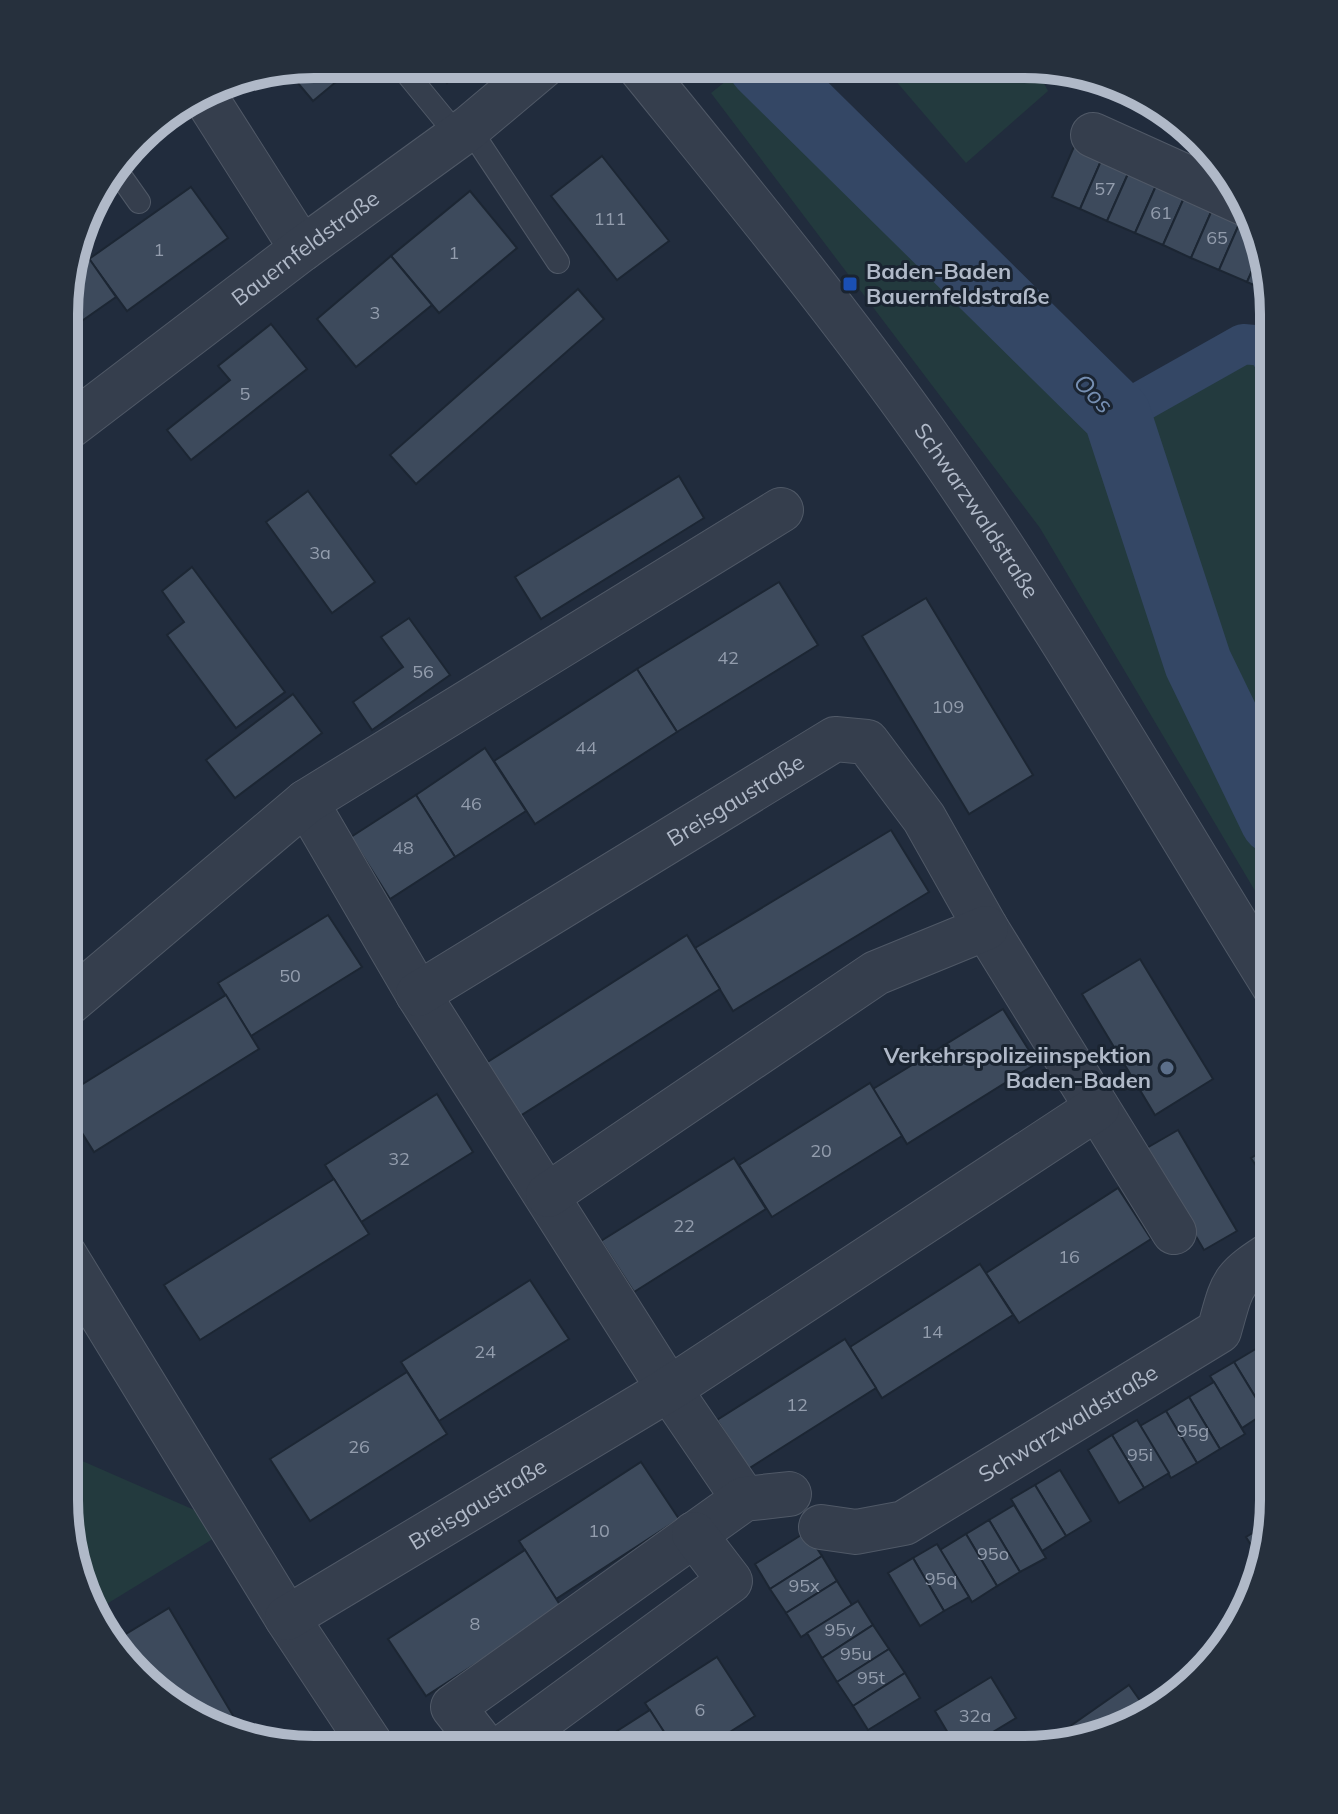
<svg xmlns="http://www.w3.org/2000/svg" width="1338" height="1814" font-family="Mulish,sans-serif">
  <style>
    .green { fill: #233a3e }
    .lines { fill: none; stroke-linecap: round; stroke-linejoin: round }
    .canal { stroke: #344765; stroke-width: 40 }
    .river { stroke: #344765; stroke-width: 68 }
    .building { fill: #3d4a5c; stroke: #1c2633; stroke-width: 2 }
    .service-casing { stroke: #505967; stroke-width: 24 }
    .minor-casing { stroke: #505967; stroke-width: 46 }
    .tertiary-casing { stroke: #505967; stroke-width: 46 }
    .service { stroke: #353e4d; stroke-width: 22 }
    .minor { stroke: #353e4d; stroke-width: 44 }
    .tertiary { stroke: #353e4d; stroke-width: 44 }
    .transit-dot { fill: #1a4fb4; stroke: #1a2431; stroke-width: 3 }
    .service-dot { fill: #5c6f8a; stroke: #1a2431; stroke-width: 3 }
    .labels { text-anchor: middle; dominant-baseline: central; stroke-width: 6; stroke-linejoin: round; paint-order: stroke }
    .number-label { font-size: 18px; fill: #939dad }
    .street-label { font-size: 22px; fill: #b0b9c8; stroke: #1a2431 }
    .poi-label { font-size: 22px; font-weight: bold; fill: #b0b9c8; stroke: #1a2431; text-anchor: start }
    .water-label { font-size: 24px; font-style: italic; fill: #768fb2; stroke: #1a2431 }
    .rim { fill: none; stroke: #b0b9c8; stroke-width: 10 }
  </style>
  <rect width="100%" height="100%" fill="#212c3d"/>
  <!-- green -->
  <g class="green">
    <polygon points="883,66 1035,66 1048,91 966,163"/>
    <polygon points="741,69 1111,438 1253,361 1274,400 1274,923 1040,528 711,93"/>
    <polygon points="64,1453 199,1512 216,1537 92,1613 64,1500"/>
  </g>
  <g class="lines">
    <!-- canal -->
    <polyline class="canal" points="1117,415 1243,344 1265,346 1274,360"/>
    <!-- river -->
    <polyline class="river" points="762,65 1117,415 1198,663 1274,820"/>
  </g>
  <!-- building -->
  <g class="building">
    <polygon points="314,64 341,64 348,72 313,101 286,69"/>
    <polygon points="432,64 470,64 447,83"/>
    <polygon points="1140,101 1169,113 1158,122"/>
    <polygon points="1076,142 1104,154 1080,209 1052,197"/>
    <polygon points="1104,154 1131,167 1107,221 1080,209"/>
    <polygon points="602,156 669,241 617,280 551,196"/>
    <polygon points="1131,167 1159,179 1135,233 1107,221"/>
    <polygon points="1159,179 1187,191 1163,245 1135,233"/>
    <polygon points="191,187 228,238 127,311 89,259"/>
    <polygon points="470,191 517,248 439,313 391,256"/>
    <polygon points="1187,191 1215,203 1191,258 1163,245"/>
    <polygon points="1215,203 1243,215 1219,270 1191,258"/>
    <polygon points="1243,215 1252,219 1260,253 1247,282 1219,270"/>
    <polygon points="81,247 116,297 66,332 66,281 77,249"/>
    <polygon points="1260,253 1269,292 1247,282"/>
    <polygon points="391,256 432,305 356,367 317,319"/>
    <polygon points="578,289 604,319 416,484 390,455"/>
    <polygon points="271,324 307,369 191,460 167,430 230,380 218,366"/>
    <polygon points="679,476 704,518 541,619 515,577"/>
    <polygon points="308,491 375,582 332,613 266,522"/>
    <polygon points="192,567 285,692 236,728 167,635 184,622 162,591"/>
    <polygon points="779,582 818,645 677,732 637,669"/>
    <polygon points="926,598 1033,775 969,814 862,636"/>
    <polygon points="409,618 450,675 372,730 353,702 403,667 381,637"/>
    <polygon points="637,669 677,732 535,824 494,761"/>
    <polygon points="293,694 322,733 235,798 206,760"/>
    <polygon points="485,748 526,811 455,857 416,795"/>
    <polygon points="416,795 455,857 390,899 351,837"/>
    <polygon points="891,830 929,892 733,1011 695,948"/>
    <polygon points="328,915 362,967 251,1036 218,983"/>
    <polygon points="687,935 720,989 520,1116 486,1063"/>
    <polygon points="1140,959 1213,1079 1155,1115 1082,994"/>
    <polygon points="226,995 259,1049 94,1152 65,1106 65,1095"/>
    <polygon points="1003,1009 1037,1063 907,1144 873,1089"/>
    <polygon points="870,1083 902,1136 772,1217 739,1165"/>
    <polygon points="437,1094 473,1152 361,1222 325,1165"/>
    <polygon points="1178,1130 1237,1231 1204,1250 1145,1149"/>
    <polygon points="1274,1144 1274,1165 1261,1173 1251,1158"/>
    <polygon points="734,1158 766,1209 634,1292 601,1241"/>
    <polygon points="1274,1165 1274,1185 1270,1187 1261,1173"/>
    <polygon points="334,1179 369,1234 200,1340 164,1285"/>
    <polygon points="1118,1188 1151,1239 1019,1323 986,1273"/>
    <polygon points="980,1264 1013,1315 882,1398 850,1347"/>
    <polygon points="530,1280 569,1339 439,1421 401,1362"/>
    <polygon points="845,1339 876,1388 748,1469 717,1420"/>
    <polygon points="1259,1347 1273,1370 1273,1408 1265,1413 1234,1362"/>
    <polygon points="1234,1362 1265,1413 1242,1428 1210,1376"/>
    <polygon points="407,1372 447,1434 310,1521 270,1459"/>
    <polygon points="1214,1382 1245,1434 1220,1449 1189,1397"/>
    <polygon points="1189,1397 1220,1449 1197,1463 1166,1411"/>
    <polygon points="1166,1411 1197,1463 1171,1478 1140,1426"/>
    <polygon points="1137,1420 1169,1473 1144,1488 1112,1435"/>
    <polygon points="1112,1435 1144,1488 1119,1503 1088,1450"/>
    <polygon points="641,1462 679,1519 556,1599 519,1541"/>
    <polygon points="1060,1470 1091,1521 1066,1536 1035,1485"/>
    <polygon points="1035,1485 1066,1536 1042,1551 1011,1499"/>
    <polygon points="1014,1505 1046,1558 1020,1572 989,1520"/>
    <polygon points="989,1520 1020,1572 997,1586 966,1534"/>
    <polygon points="1272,1521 1259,1558 1246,1537"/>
    <polygon points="806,1532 822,1556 770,1589 755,1564"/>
    <polygon points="966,1534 997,1586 972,1602 940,1550"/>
    <polygon points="937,1544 969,1597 944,1611 913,1558"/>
    <polygon points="525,1550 562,1608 426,1696 388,1639"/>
    <polygon points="822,1556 837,1581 786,1613 770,1589"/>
    <polygon points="913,1558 944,1611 920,1626 888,1573"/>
    <polygon points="837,1581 852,1605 801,1637 786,1613"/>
    <polygon points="858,1601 873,1625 822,1658 807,1633"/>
    <polygon points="169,1608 244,1734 175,1708 116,1640"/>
    <polygon points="1240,1616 1232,1639 1231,1640 1223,1626"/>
    <polygon points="873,1625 889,1649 837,1682 822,1658"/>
    <polygon points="889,1649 905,1673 853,1706 837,1682"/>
    <polygon points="717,1657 755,1716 703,1749 675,1749 645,1703"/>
    <polygon points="905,1673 920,1698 868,1730 853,1706"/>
    <polygon points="991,1677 1016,1718 963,1750 958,1750 935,1711"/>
    <polygon points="1129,1685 1148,1712 1135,1724 1077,1738 1069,1727"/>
    <polygon points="650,1710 675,1749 589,1749"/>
  </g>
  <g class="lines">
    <!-- service casing -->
    <g class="service-casing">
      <g id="service">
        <polyline points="399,64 458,136"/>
        <polyline points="149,127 155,123"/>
        <polyline points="469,128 558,262"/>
        <polyline points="115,168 139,202"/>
      </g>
    </g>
    <!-- minor casing -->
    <g class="minor-casing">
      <g id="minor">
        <polyline points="204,95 302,249"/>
        <polyline points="1093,135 1248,205"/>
        <path id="s1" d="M66 429 302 249 469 128 544 65"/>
        <polyline points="306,802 418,994 669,1389 744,1499"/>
        <path id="s2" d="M418 994 835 739 867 742 924 818 986 928 1174 1232"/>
        <polyline points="65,1006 306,802 781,510"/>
        <polyline points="548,1195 876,973 986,928"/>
        <polyline points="64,1254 287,1618 373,1748"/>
        <path id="s3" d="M821 1527 856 1532 904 1523 1219 1331C1233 1282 1230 1280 1274 1252"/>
        <path id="s4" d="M287 1618 669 1389 1097 1108"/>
        <polyline points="485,1748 453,1707 744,1499 789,1494"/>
        <polyline points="501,1749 730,1581 694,1534"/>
      </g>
    </g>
    <!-- tertiary casing -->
    <g class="tertiary-casing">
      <g id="tertiary">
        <path id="s5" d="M638 65C736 186 835 306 925 433 1050 611 1159 801 1274 986"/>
      </g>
    </g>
    <!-- service -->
    <use href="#service" class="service"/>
    <!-- minor -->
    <use href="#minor" class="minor"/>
    <!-- tertiary -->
    <use href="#tertiary" class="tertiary"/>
  </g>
  <!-- markers -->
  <rect class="transit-dot" x="842" y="276" width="16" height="16" rx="4"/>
  <circle class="service-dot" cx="1167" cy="1068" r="8"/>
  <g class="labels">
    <!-- number labels -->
    <g class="number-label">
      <text x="1105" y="188">57</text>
      <text x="1161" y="212">61</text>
      <text x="610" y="218">111</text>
      <text x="1217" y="237">65</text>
      <text x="159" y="249">1</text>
      <text x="454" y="252">1</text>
      <text x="375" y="312">3</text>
      <text x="245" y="393">5</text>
      <text x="320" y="552">3a</text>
      <text x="728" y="657">42</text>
      <text x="423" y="671">56</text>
      <text x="948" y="706">109</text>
      <text x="586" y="747">44</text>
      <text x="471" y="803">46</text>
      <text x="403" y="847">48</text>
      <text x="290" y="975">50</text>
      <text x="821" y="1150">20</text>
      <text x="399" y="1158">32</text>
      <text x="684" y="1225">22</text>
      <text x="1069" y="1256">16</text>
      <text x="932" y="1331">14</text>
      <text x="485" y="1351">24</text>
      <text x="797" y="1404">12</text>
      <text x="1193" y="1430">95g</text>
      <text x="359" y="1446">26</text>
      <text x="1140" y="1454">95i</text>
      <text x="599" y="1530">10</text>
      <text x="993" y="1553">95o</text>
      <text x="941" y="1578">95q</text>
      <text x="804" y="1585">95x</text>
      <text x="475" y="1623">8</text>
      <text x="840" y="1629">95v</text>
      <text x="856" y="1653">95u</text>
      <text x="871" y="1677">95t</text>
      <text x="700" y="1709">6</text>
      <text x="975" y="1715">32a</text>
    </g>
    <!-- street labels -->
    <g class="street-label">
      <text stroke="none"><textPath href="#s1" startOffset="300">Bauernfeldstraße</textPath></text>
      <text stroke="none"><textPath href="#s5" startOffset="560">Schwarzwaldstraße</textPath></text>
      <text stroke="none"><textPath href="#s2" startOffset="372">Breisgaustraße</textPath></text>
      <text stroke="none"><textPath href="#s3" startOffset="276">Schwarzwaldstraße</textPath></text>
      <text stroke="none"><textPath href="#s4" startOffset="222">Breisgaustraße</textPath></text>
    </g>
    <!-- poi labels -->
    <g class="poi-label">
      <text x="866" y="271">Baden-Baden<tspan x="866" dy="25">Bauernfeldstraße</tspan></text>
      <text x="1151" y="1055" text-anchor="end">Verkehrspolizeiinspektion<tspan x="1151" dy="25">Baden-Baden</tspan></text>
    </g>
    <!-- water labels -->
    <g class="water-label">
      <text transform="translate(1094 393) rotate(46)">Oos</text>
    </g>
  </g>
  <!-- crop -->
  <path d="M0 0H1338V1814H0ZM314 78H1024A236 236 0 0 1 1260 314V1500A236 236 0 0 1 1024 1736H314A236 236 0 0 1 78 1500V314A236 236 0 0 1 314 78Z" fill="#26303d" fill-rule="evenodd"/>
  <path class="rim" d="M314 78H1024A236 236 0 0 1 1260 314V1500A236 236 0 0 1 1024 1736H314A236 236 0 0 1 78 1500V314A236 236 0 0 1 314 78Z"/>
</svg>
